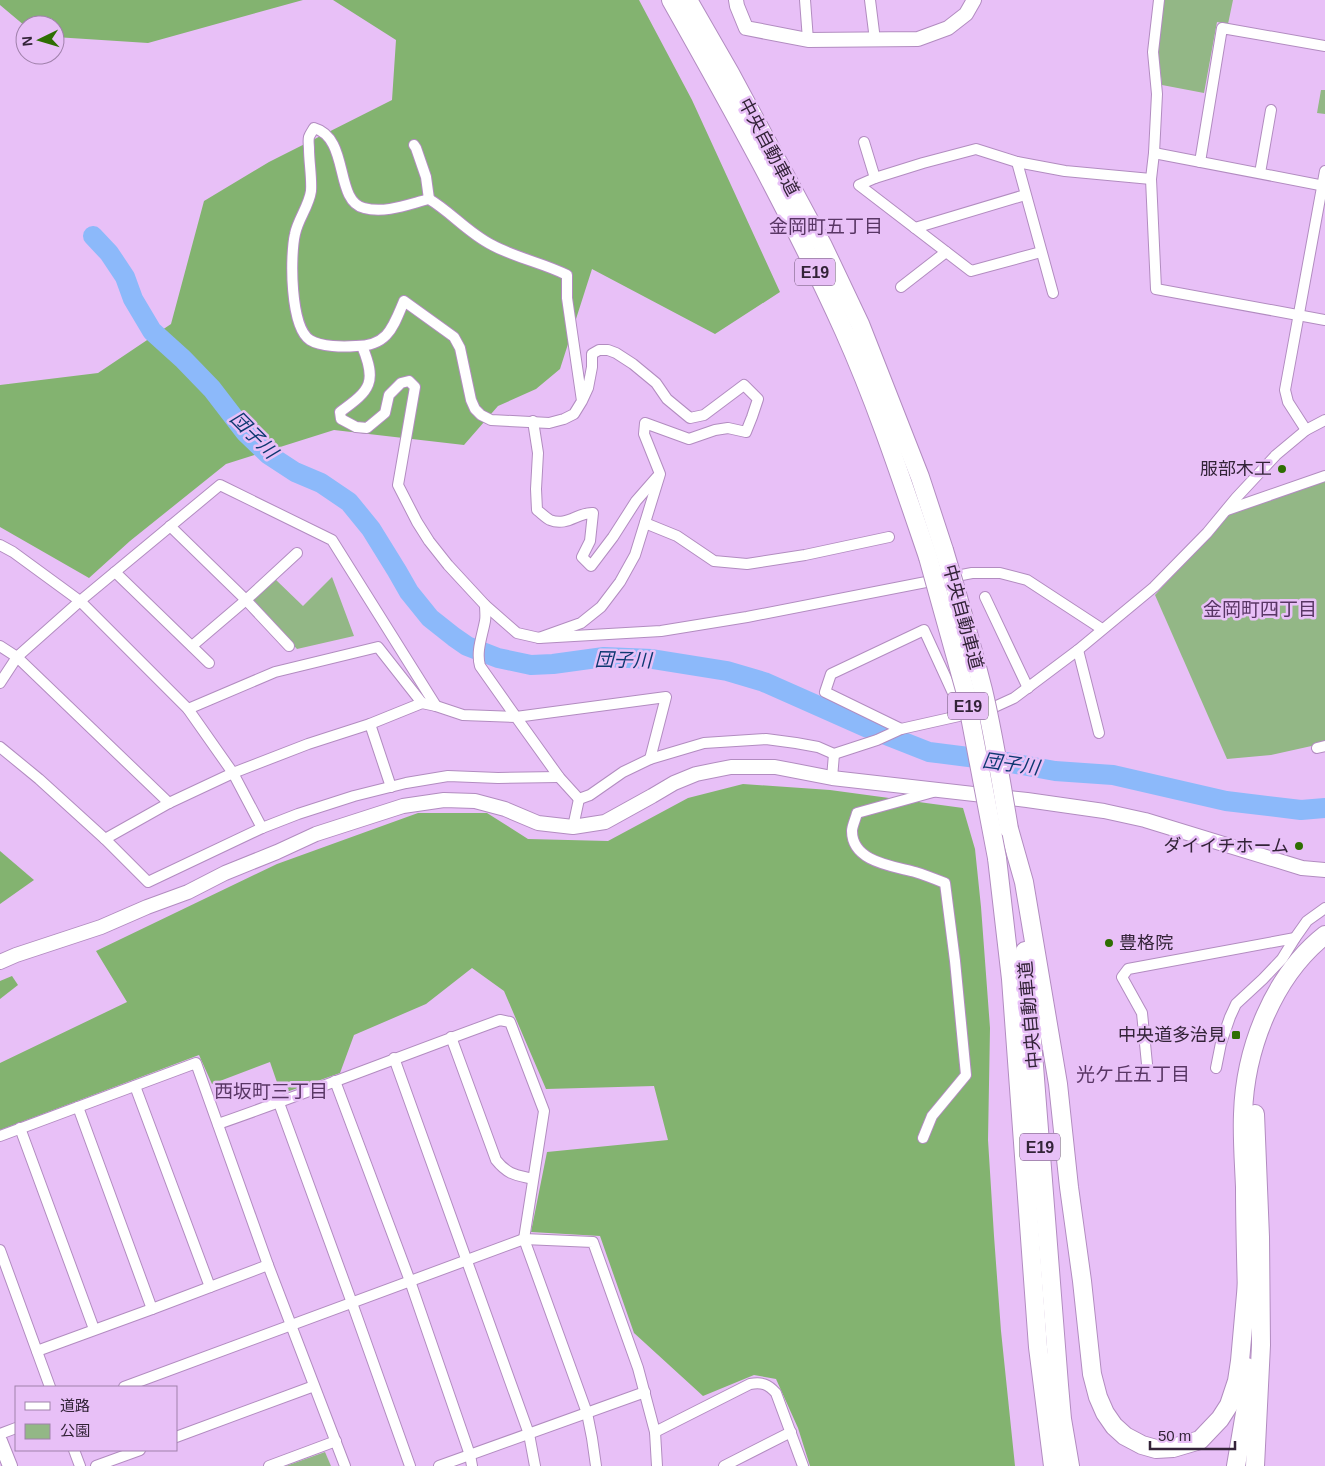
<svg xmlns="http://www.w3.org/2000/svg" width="1325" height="1466" font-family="Helvetica,'Noto Sans JP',sans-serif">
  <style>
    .green { fill: #93b786 }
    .forest { fill: #83b370 }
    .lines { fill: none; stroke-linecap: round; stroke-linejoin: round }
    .river { stroke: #8cb9fa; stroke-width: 20 }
    .street-casing { stroke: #b28cc0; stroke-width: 12 }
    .secondary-casing { stroke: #b28cc0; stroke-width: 16 }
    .highway-casing { stroke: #b28cc0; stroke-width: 20 }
    .street { stroke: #fff; stroke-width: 10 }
    .secondary { stroke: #fff; stroke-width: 14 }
    .highway { stroke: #fff; stroke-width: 18 }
    .highway-bridge-casing { stroke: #b28cc0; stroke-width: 20; stroke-linecap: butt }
    .highway-bridge { stroke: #fff; stroke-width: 18 }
    .poi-dot { fill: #2e6e02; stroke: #e8c0f7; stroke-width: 2 }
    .labels { text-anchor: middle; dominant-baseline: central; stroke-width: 5; stroke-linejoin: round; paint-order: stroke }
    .shield { fill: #e8c0f7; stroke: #695271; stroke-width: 1 }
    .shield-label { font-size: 16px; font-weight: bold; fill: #332338 }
    .street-label { font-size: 18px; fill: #332338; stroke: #e8c0f7 }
    .poi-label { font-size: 18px; fill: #332338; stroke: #e8c0f7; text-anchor: end }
    .neighbourhood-label { font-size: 19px; fill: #593665; stroke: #e8c0f7 }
    .water-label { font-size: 19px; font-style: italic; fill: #0d3871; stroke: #e8c0f7 }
  </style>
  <rect width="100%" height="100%" fill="#e8c0f7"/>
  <!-- green -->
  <g class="green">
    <polygon points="1164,0 1233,0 1228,24 1217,22 1204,93 1162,85 1158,51"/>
    <polygon points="1321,90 1325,90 1325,114 1317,113"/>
    <polygon points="1325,478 1325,743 1271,755 1227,759 1155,595 1222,521 1239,507"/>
    <polygon points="332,577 354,636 297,649 251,600 275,579 303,606"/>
    <polygon points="325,1452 331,1466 286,1466"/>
  </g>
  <!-- forest -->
  <g class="forest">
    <polygon points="0,0 303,0 148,43 55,37 55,25 25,25 25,26 0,5"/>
    <polygon points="333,0 639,0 692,100 780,292 715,334 592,269 560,369 536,389 498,406 464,445 334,430 226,464 130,541 89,578 0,527 0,385 98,373 171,324 204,201 269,162 392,100 396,40"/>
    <polygon points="743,784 830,790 963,808 975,849 981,907 990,1028 988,1140 994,1236 1001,1331 1015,1466 810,1466 798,1428 776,1379 754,1375 703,1396 634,1333 600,1236 531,1232 547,1152 668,1140 654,1086 546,1089 504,991 472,968 426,1004 354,1035 340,1073 281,1094 270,1062 212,1084 199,1055 0,1130 0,1063 127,1002 96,951 277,864 418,813 487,813 528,839 608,841 688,798"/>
    <polygon points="0,851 34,880 0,904"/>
    <polygon points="12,976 18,985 0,999 0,981"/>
  </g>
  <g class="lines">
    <!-- river -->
    <polyline class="river" points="93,236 109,253 125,277 133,299 152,331 183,359 212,389 245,432 269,455 295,472 321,483 349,502 371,529 397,571 409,592 430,618 454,637 467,646 498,658 531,665 553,664 604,657 652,659 727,671 764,682 868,728 929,752 1000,761 1055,771 1113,775 1226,801 1301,810 1325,808"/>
    <!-- street casing -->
    <g class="street-casing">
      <g id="street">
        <polyline points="805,0 808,40"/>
        <polyline points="870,0 875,40"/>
        <polyline points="1159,0 1153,52 1157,94 1154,153 1151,179 1156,289 1325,320"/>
        <polyline points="864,142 875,178"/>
        <polyline points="414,145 416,148 426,177 429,199"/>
        <polyline points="1154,153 1325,186"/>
        <polyline points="1017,162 1053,293"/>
        <polyline points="1200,162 1222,28 1325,46"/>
        <polyline points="1260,173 1271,110"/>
        <polyline points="915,228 1025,195"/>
        <polyline points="1041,252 971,271 859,185 875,178 923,163 976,149 1017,162 1065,171 1151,179"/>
        <polyline points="901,287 946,252"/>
        <path d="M362 346C377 382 371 390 340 412L341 419 356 427 367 428 385 413 389 395 401 383 409 381 415 387 398 485 417 522 429 541 448 565 485 605 517 633 539 638 661 631 747 617 972 573H1000L1027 580 1102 629"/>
        <path d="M533 421 538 453 536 489 537 510C541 513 546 518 550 520 567 527 578 512 593 513L590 541 582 557 591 566 613 537 636 501 657 477"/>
        <polyline points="1306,430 1288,402 1285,390 1325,171"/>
        <polyline points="1227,510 1325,476"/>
        <polyline points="645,523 677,536 714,561 747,564 805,555 889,537"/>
        <polyline points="170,526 246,600 289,646"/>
        <polyline points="0,545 13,552 80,601 188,709 233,773 262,828"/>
        <polyline points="115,572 209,663"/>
        <polyline points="985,597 1028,688"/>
        <path d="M485 605C485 610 486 616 485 621 482 637 476 651 480 666L516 717 666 697 650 759"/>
        <path d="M539 638 581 623 601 607 620 582 635 555 660 474 644 434 645 423 689 439 715 430 728 428 746 432 752 417 758 399 744 385 704 415 690 418 667 399 656 383 633 364 616 353 608 350H599L592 354V367L588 388 582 401 574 414 564 419 549 423 491 420 481 415 475 409 471 400 460 348 454 337 404 301C393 327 388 346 356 346 344 347 321 347 310 340 290 327 290 256 295 234 298 219 309 206 311 191 312 178 309 162 309 149 309 145 308 141 309 137 310 134 313 130 314 128 350 138 334 201 364 208 385 214 409 204 429 199 451 212 468 233 492 245 516 258 543 263 567 275V298L582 401"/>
        <polyline points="0,646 17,657 169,803"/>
        <polyline points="192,646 246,600 297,553"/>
        <polyline points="1078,650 1099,733"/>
        <polyline points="0,683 17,657 80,601 220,485 332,540 436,706"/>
        <polyline points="188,709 275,672 378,647 422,703"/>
        <polyline points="370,724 391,787"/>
        <polyline points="901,729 825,692 831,674 924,630 963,715"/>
        <polyline points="0,747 39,779 105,839 148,882 262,828 298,814 354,796 406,783 448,776 498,778 559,777"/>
        <polyline points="1317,748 1325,746"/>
        <polyline points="832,778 834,754"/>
        <polyline points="579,799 590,795 623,772 650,759 704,743 766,739 796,743 818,747 834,754 877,740 901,729 990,709 1014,698 1078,650 1154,587 1207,533 1236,498 1276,455 1306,430 1325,420"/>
        <polyline points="573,827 579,799"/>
        <polyline points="105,839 169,803 233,773 308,744 370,724 422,703 436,706 463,715 516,717 559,777 579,799"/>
        <path d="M451 1037 496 1160C508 1175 516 1175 533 1179"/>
        <polyline points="394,1058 529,1434 535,1466"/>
        <polyline points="1147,1064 1142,1013 1122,977 1128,969 1295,938"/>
        <polyline points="1216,1068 1221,1043 1230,1017 1236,1004 1263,979 1282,959 1295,938 1307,921 1325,908"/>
        <polyline points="335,1081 410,1281 470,1455 472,1466"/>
        <polyline points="135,1086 210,1287"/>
        <polyline points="279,1103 352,1303 410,1466"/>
        <polyline points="78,1107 152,1309"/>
        <path d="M218 1124C313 1091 406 1054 500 1020L510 1022 544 1111 524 1239 587 1413 592 1438 596 1466"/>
        <polyline points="20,1128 94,1329"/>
        <polyline points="0,1136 196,1063 268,1265 345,1466"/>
        <path d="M923 1138 932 1116 966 1075 955 961 945 883C935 879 925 875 915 872 893 866 852 862 852 831 852 826 856 818 857 813L933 792"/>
        <polyline points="0,1250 50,1387"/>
        <polyline points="37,1351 152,1309 268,1265"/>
        <polyline points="124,1387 524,1239 593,1242 638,1368 655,1432 657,1466"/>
        <path d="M655 1432 750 1384C762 1382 768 1384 776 1393L803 1466"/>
        <polyline points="0,1434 16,1428"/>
        <polyline points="176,1437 314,1386"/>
        <polyline points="74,1450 80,1466"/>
        <polyline points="96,1466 140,1450"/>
        <polyline points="269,1466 336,1441"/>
        <polyline points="439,1466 645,1392"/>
        <polyline points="724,1466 791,1432"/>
      </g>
    </g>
    <!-- secondary casing -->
    <g class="secondary-casing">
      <g id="secondary">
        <polyline points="736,0 737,6 746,28 808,40 918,39 948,28 966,14 974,0"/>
        <polyline points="0,962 16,955 101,927 147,907 188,892 225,873 277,852 316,834 403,806 444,800 475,801 505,809 538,823 573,827 605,822 652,796 674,783 696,774 731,767 775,767 832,778 1027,800 1104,811 1145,820 1302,868 1325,870"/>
        <polyline points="0,1441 10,1466"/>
      </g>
    </g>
    <!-- highway casing -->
    <g class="highway-casing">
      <g id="highway">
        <path d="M671 0C732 108 793 218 844 331 877 405 902 481 928 557"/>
        <polyline points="688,0 730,73 823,246 860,324 920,477 944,550"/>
        <polyline points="1009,829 1024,882 1058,1084 1069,1187 1082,1281 1092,1374 1098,1397 1105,1413 1114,1426 1125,1436 1142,1445 1156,1449 1173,1448 1200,1440 1220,1419 1229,1405 1237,1381 1240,1361 1247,1283"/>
        <polyline points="997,858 1011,979 1038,1347 1053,1466"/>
        <polyline points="1025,951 1059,1385 1062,1419 1070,1466"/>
        <polyline points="1255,1114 1260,1237 1261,1345 1255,1466"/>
        <path d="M1247 1294C1246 1258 1245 1222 1245 1187 1244 1163 1242 1138 1243 1114 1245 1049 1273 976 1325 935"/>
        <polyline points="1236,1466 1246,1407 1247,1367"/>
      </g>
    </g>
    <!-- street -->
    <use href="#street" class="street"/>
    <!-- secondary -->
    <use href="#secondary" class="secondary"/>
    <!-- highway -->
    <use href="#highway" class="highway"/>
    <!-- highway-bridge casing -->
    <g class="highway-bridge-casing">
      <g id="highway-bridge">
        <path d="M944 550C958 596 971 643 983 690 994 736 1001 782 1009 829"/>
        <polyline points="928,557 965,690 997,858"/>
      </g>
    </g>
    <!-- highway-bridge -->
    <use href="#highway-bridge" class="highway-bridge"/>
  </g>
  <!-- markers -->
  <g class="poi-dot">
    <circle cx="1282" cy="469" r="5"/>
    <circle cx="1299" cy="846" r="5"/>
    <circle cx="1109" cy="943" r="5"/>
    <rect x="1231" y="1030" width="10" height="10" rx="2.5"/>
  </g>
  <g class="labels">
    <!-- shield labels -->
    <g class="shield">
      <rect x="795" y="258.5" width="40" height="27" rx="4"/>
      <rect x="948" y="692.5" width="40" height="27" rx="4"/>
      <rect x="1020" y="1133.5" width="40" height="27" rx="4"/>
    </g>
    <g class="shield-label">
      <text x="815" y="272">E19</text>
      <text x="968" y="706">E19</text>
      <text x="1040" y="1147">E19</text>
    </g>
    <!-- street labels -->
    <g class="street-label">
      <text transform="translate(769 147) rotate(62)">中央自動車道</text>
      <text transform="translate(963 617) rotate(75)">中央自動車道</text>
      <text transform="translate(1030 1015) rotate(-95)">中央自動車道</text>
    </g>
    <!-- poi labels -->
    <g class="poi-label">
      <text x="1272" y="469">服部木工</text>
      <text x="1289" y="846">ダイイチホーム</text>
      <text x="1119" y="943" text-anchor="start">豊格院</text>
      <text x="1226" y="1035">中央道多治見</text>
    </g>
    <!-- neighbourhood labels -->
    <g class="neighbourhood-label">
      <text x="826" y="226">金岡町五丁目</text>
      <text x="1260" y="609">金岡町四丁目</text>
      <text x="1133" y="1074">光ケ丘五丁目</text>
      <text x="271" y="1091">西坂町三丁目</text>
    </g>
    <!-- water labels -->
    <g class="water-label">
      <text transform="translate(254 435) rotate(45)">団子川</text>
      <text transform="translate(623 660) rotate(1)">団子川</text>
      <text transform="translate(1011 764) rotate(8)">団子川</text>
    </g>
  </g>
  <!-- legend -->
  <rect x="15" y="1386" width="162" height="65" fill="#e8c0f7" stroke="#a081ab"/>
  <rect x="25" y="1402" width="25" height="8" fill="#ffffff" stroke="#a081ab"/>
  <text x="60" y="1411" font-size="15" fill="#332338">道路</text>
  <rect x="25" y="1424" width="25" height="15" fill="#93b786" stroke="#a081ab"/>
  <text x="60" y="1436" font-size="15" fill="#332338">公園</text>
  <!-- north arrow -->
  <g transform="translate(40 40) rotate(265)"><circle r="24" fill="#e8c0f7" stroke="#a081ab"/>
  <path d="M0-4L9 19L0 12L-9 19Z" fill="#2e6e02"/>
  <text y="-8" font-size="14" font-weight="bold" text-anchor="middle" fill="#332338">N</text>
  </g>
  <!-- scale -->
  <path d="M1150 1441v8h85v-8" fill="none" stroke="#332338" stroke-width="2.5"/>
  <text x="1158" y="1441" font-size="15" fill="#332338" stroke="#e8c0f7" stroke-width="4" paint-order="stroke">50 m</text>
</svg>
